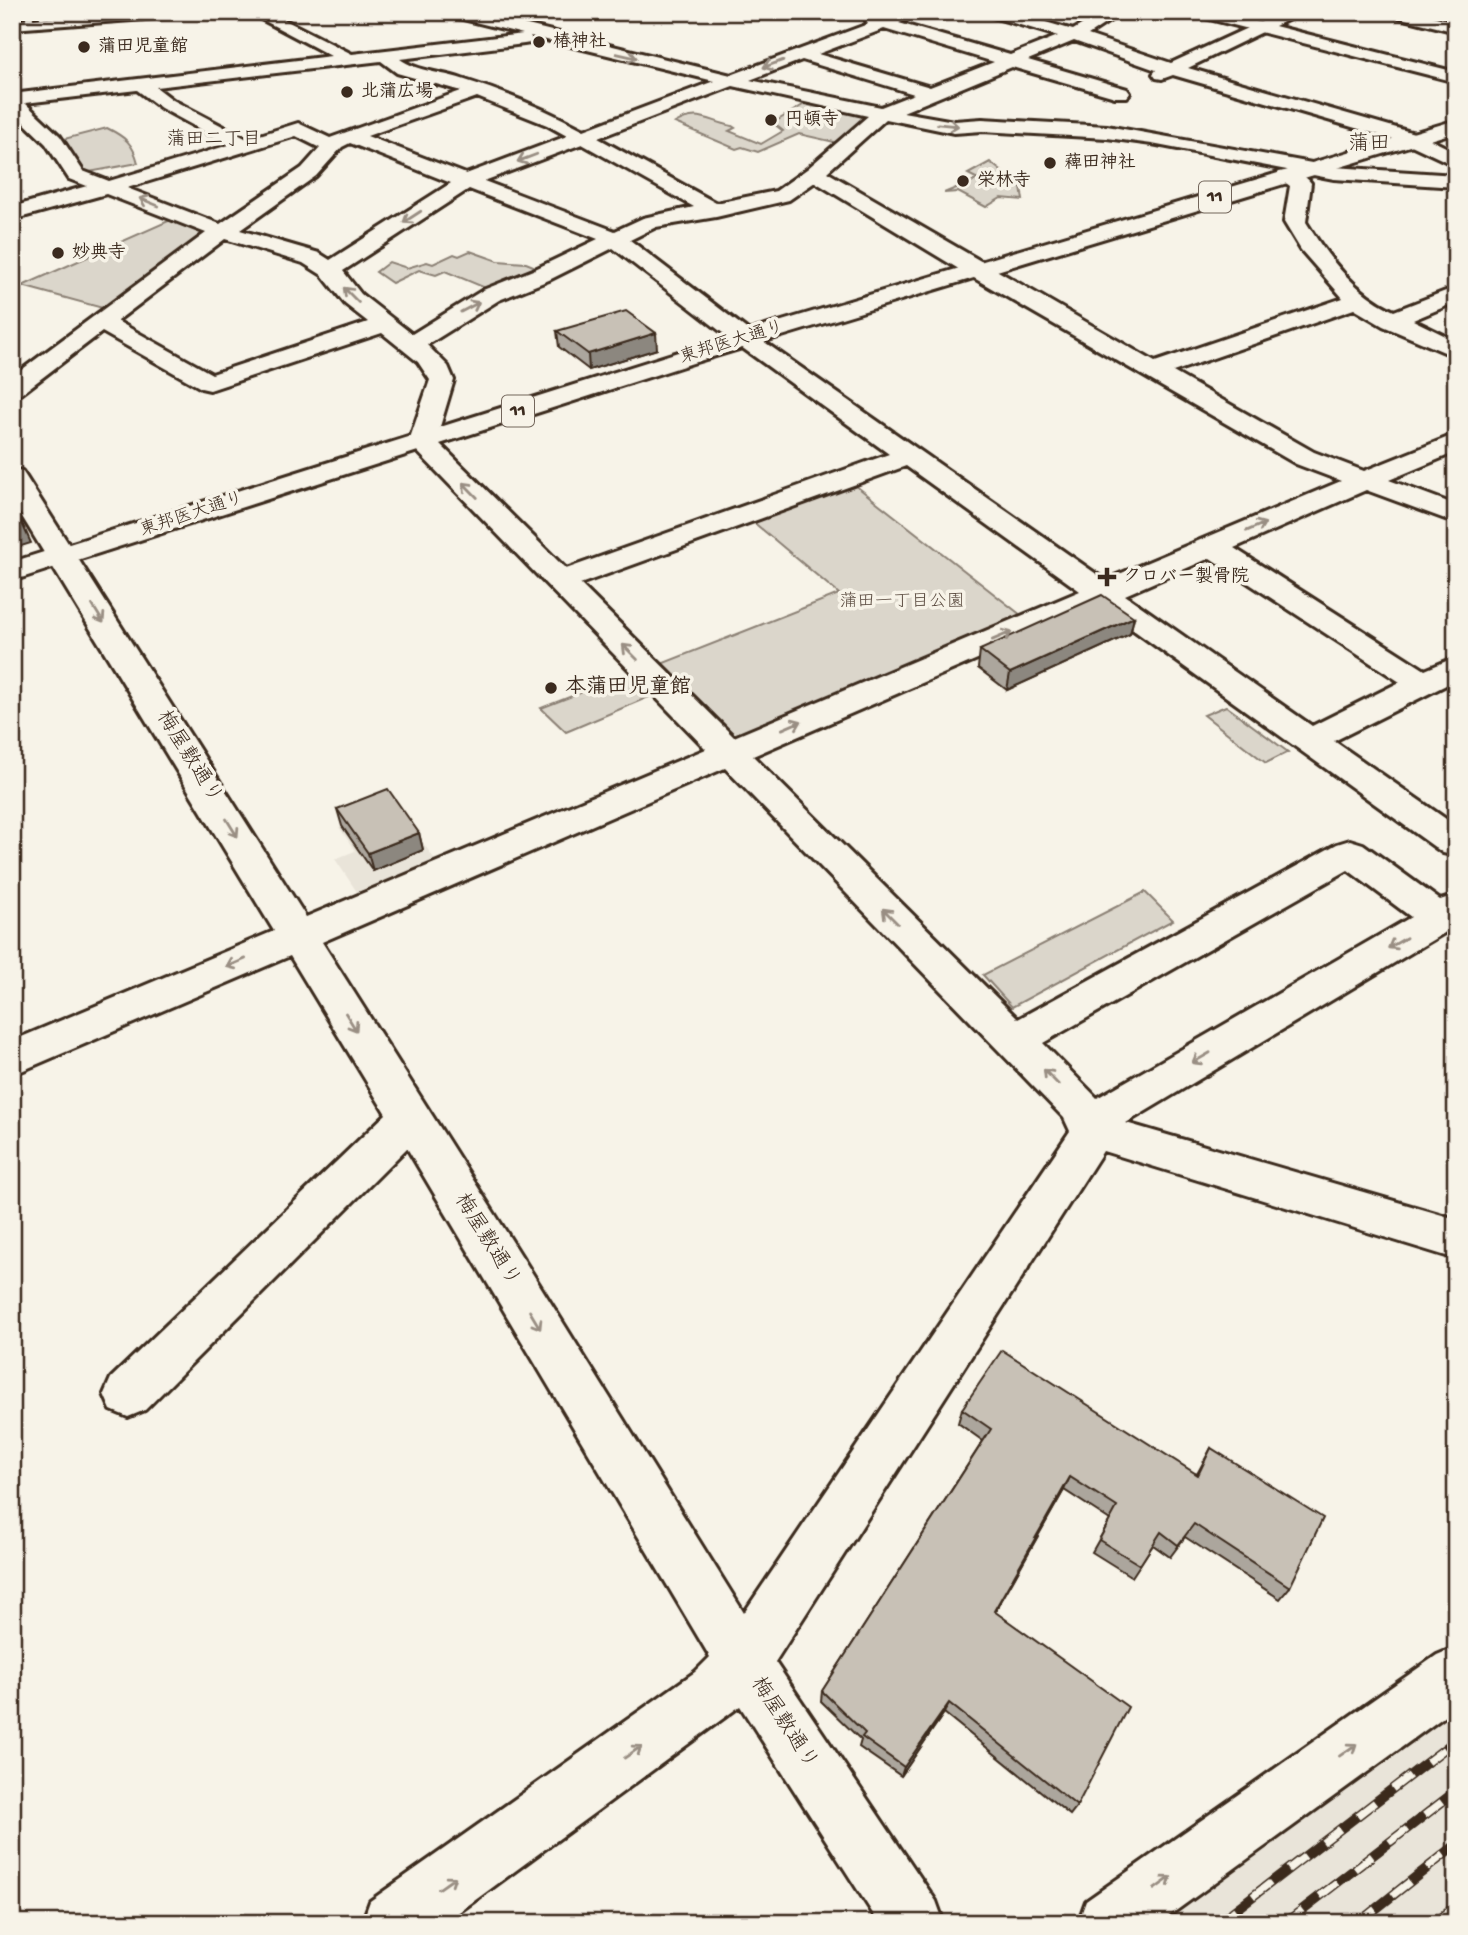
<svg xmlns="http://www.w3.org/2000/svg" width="1468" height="1935" font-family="'Gochi Hand','Klee One',sans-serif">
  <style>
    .built { fill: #e9e4d9 }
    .green { fill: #dbd6cb; stroke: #8b8074; stroke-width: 2 }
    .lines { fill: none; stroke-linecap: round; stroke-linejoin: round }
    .minor-casing { stroke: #3b2a1e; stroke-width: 6 }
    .major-casing { stroke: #3b2a1e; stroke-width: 6 }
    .minor { fill: #f7f3e8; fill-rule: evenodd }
    .major { fill: #f7f3e8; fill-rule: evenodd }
    .rail-far1-casing { stroke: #3b2a1e; stroke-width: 3.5 }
    .rail-casing { stroke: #3b2a1e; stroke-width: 10 }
    .rail-far1 { stroke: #f7f3e8; stroke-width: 2.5; stroke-dasharray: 7; stroke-linecap: butt }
    .rail { stroke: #f7f3e8; stroke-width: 7; stroke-dasharray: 22; stroke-linecap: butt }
    .wall { fill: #aca69d; stroke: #3b2a1e; stroke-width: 2 }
    .shaded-wall { fill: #8c877f; stroke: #3b2a1e; stroke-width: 2 }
    .building { fill: #c8c1b6; stroke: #3b2a1e; stroke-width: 2 }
    .oneway { stroke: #998e83 }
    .poi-dot { fill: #3b2a1e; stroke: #f7f3e8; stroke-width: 2.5 }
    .labels { text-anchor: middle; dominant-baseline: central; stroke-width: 7; stroke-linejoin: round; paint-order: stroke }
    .far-poi-label { font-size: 18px; font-weight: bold; fill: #3b2a1e; stroke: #f7f3e8; text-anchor: start }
    .far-street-label { font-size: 18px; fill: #3b2a1e; stroke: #f7f3e8 }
    .far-park-label { font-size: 18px; fill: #5b4c41; stroke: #f7f3e8 }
    .far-neighbourhood-label { font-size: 19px; fill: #3b2a1e; stroke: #f7f3e8 }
    .shield { fill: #f7f3e8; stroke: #73665b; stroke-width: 2 }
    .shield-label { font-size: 19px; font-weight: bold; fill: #3b2a1e }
    .far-quarter-label { font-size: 21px; fill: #3b2a1e; stroke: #f7f3e8 }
    .poi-label { font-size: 21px; font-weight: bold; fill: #3b2a1e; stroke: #f7f3e8; text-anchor: start }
    .street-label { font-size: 21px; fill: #3b2a1e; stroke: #f7f3e8 }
  </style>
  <rect width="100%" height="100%" fill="#f7f3e8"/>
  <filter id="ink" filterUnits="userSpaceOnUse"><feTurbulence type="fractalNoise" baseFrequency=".0143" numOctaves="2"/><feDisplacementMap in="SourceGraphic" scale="14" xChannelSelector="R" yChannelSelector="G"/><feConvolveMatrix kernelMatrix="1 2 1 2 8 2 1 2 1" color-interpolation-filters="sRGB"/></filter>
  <g filter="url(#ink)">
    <!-- built -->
    <g class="built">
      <polygon points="396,805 441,868 363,901 335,859 355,851 339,827"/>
      <polygon points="1456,1703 1456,1923 1159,1923"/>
    </g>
    <!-- green -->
    <g class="green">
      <path d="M808 102 869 118 843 144 799 134 758 152 742 147 736 149 675 123C698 109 708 121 732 126L735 128 729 131 761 144 783 131 773 123Z"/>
      <path d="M107 128C125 137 133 143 138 163L84 173 60 140Z"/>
      <polygon points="990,162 1021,187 1023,200 1001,198 986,207 958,192 944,193 978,179 968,174"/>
      <polygon points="175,218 212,235 106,309 22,286"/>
      <polygon points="470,251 498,261 526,263 541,269 495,292 445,271 436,275 419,270 392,283 376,272 389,262 407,268 427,262 433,264 454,254 459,256"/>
      <polygon points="846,478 1026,619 742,739 729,737 656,666 839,594 745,515"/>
      <polygon points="634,672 656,694 566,732 541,708"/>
      <polygon points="1226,706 1288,752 1266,763 1204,715"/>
      <polygon points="1145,892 1173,920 1012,1007 983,975"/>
    </g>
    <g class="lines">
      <!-- minor casing -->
      <g class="minor-casing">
        <g id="minor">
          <polygon points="104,12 180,12 172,17 12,29 12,19"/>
          <path d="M248 12H269L352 54 523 34 447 15 445 12H474L731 75 868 24 866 21 868 18H882L898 12H922L899 23 1010 55 1058 36 986 15 984 12H1011L1073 30 1103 12H1123L1088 35 1171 63 1282 12H1304L1188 68 1421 135 1456 152V166L1407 143 1173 75 1162 79 1156 78 1153 74 1156 70 1074 41 1028 60 1127 89 1130 93 1127 97H1115L1012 67 903 112 954 121 982 119 1107 126 1334 167 1456 175V187L1334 179 1152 144 1107 138 982 131 954 133 886 119 827 172 1155 362 1343 298 1301 250 1284 222 1290 186 1276 176 1279 172C1290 169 1305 174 1311 183L1306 222C1328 258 1355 293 1394 311L1456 287V302L1413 320 1456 341V357L1383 326 1354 309 1173 372 1314 452 1364 471 1456 434V452L1389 480 1456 505V523L1366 490 1234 548 1425 670 1456 657V680L1334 741 1456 826V856L1443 853 1100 606 753 756 1018 1019 1337 844 1350 840 1363 844 1440 900 1456 895V926L1126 1123 1456 1219V1259L1103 1151 775 1662 936 1901 944 1923H879L740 1706 444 1923H362L370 1901 695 1672 710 1657 407 1148 145 1410 128 1417 111 1410 104 1394 111 1378 386 1114 290 956 12 1075V1041L274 931 12 500V469L22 471 26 477 306 917 706 749 413 447 409 441 430 380 418 362 382 333 210 390 201 388 102 332 21 394 12 396V377L206 233 106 194 12 220V207L87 186 69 179 46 144 12 111V94L331 56ZM884 29 994 62 930 87 818 54ZM530 36 714 81 584 130C546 109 504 92 462 79 442 72 418 72 400 59L524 44 530 43 532 39ZM802 60 914 94 881 107 750 80ZM381 61 397 73 461 91 330 138 298 123 247 139 173 100 156 87ZM733 86 868 116 807 169 776 191 716 203 598 138ZM137 90 161 108 229 145 109 181 83 171 60 136 25 103ZM477 97 547 125 567 136 466 174 367 136ZM296 136 320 148 302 168 220 224 127 188ZM350 143 451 183 330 260 319 253 240 230 316 176 342 147ZM582 144 694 207 643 218 615 231 484 181ZM815 182 967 274 1296 464 1341 481 1105 580 753 334 630 240 656 227 716 217 789 200ZM469 189 598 239 533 270 483 290 412 334 361 294 343 271ZM225 239 303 263 322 275 345 304 368 322 212 374 117 321ZM613 248 737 344 889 454 566 569 436 440 454 380 448 366 427 345 499 300 549 280ZM906 466 1080 591 734 737 580 584ZM1210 558 1400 682 1312 726 1125 595ZM725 768 1064 1118 1070 1131 744 1613 524 1260 322 942ZM1348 870 1411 917 1097 1098 1043 1043Z"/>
          <polygon points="1387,12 1416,12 1456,22 1456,32 1389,15"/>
          <polygon points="1456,1647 1456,1708 1159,1923 1078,1923 1086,1901 1437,1655"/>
        </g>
      </g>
      <!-- major casing -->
      <g class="major-casing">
        <g id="major">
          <polygon points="1192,12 1220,12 1456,72 1456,82 1194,15"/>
          <polygon points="1456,120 1456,132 696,362 12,581 12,562 678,352"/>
        </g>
      </g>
      <!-- minor -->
      <use href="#minor" class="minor"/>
      <!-- major -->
      <use href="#major" class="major"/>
      <!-- rail-far1 casing -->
      <g class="rail-far1-casing">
        <polyline id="rail-far1" points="12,19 105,12"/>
      </g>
      <!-- rail casing -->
      <g class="rail-casing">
        <g id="rail">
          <polyline points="1218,1923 1456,1740"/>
          <polyline points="1285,1923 1456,1791"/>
          <polyline points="1358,1923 1456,1845"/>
          <polyline points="1435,1923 1456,1904"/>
        </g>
      </g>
      <!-- rail-far1 -->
      <use href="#rail-far1" class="rail-far1"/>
      <!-- rail -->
      <use href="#rail" class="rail"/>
    </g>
    <!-- wall -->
    <g class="wall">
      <polygon points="557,331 657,349 589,370 559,347"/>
      <polygon points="1134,617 1130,634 1007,690 978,668 980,650"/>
      <polygon points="337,809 419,833 423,850 373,871 342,826"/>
      <polygon points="962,1409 1197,1474 1211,1448 1290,1587 1280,1599 1185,1537 1170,1557 1153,1545 1132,1577 1092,1552 1110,1520 1064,1490 995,1612 1077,1806 1070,1815 944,1713 901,1776 859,1747 861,1740 821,1701 822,1691 983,1441 958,1423"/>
    </g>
    <!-- shaded-wall -->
    <g class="shaded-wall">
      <polygon points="656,333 657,349 589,370 588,354"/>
      <polygon points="21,521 31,543 12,549 12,524"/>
      <polygon points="1134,617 1130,634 1007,690 1010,673"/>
      <polygon points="419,833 423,850 373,871 368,853"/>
      <polygon points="1070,1477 1064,1490 989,1622 994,1611"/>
      <polygon points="949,1703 944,1713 901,1776 904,1767"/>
    </g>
    <!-- building -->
    <g class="building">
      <polygon points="626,311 656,333 588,354 557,331"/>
      <polygon points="12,506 21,521 12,524"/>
      <polygon points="1102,595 1134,617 1010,673 980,650"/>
      <polygon points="388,789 419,833 368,853 337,809"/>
      <polygon points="1002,1350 1198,1475 1211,1448 1323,1518 1290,1587 1194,1524 1178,1545 1161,1532 1140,1565 1099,1540 1117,1507 1070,1477 994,1611 1128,1707 1077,1806 949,1703 904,1767 862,1737 865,1733 822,1691 991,1429 962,1409"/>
    </g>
    <!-- one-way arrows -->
    <defs><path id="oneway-shaft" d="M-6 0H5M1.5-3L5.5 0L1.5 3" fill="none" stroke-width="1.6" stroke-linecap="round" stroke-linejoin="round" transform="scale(1.75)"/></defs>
    <g class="oneway">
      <use href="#oneway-shaft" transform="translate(627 56) rotate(13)"/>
      <use href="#oneway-shaft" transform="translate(773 64) rotate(160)"/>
      <use href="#oneway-shaft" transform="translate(948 125) rotate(6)"/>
      <use href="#oneway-shaft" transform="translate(527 158) rotate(159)"/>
      <use href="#oneway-shaft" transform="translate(149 202) rotate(-158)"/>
      <use href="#oneway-shaft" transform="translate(412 217) rotate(147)"/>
      <use href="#oneway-shaft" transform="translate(351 295) rotate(-135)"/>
      <use href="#oneway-shaft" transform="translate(470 307) rotate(-28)"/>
      <use href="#oneway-shaft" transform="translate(470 490) rotate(-134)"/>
      <use href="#oneway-shaft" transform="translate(1256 527) rotate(-23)"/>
      <use href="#oneway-shaft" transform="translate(98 614) rotate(58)"/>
      <use href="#oneway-shaft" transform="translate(1002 636) rotate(-23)"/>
      <use href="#oneway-shaft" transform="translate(630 652) rotate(-135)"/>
      <use href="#oneway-shaft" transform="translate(792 725) rotate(-23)"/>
      <use href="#oneway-shaft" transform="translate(232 828) rotate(58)"/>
      <use href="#oneway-shaft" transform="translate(890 916) rotate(-135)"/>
      <use href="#oneway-shaft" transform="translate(1397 943) rotate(150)"/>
      <use href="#oneway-shaft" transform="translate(236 963) rotate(157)"/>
      <use href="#oneway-shaft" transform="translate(351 1022) rotate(58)"/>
      <use href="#oneway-shaft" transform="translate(1201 1058) rotate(150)"/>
      <use href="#oneway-shaft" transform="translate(1051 1077) rotate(-134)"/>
      <use href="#oneway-shaft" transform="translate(535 1320) rotate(59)"/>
      <use href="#oneway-shaft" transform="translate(1348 1750) rotate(-35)"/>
      <use href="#oneway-shaft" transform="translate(633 1752) rotate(-35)"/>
      <use href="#oneway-shaft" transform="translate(447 1883) rotate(-35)"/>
      <use href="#oneway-shaft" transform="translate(1163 1883) rotate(-36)"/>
    </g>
  </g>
  <!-- markers -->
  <g class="poi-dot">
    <circle cx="539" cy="42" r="7"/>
    <circle cx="84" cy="47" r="7"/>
    <circle cx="347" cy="92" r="7"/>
    <circle cx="771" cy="120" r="7"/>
    <circle cx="1050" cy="163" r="7"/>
    <circle cx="963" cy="181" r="7"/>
    <circle cx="58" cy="253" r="7"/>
    <path d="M1103.5 566.5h7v7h7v7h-7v7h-7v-7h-7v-7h7z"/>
    <circle cx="551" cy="688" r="7"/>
  </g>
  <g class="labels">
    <!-- far-poi labels -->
    <g class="far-poi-label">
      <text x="553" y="42">椿神社</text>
      <text x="98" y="47">蒲田児童館</text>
      <text x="361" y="92">北蒲広場</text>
      <text x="785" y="120">円頓寺</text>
      <text x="1064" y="163">薭田神社</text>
      <text x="977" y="181">栄林寺</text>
      <text x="72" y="253">妙典寺</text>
      <text x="1123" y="577">クロバー製骨院</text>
    </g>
    <!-- far-street labels -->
    <g class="far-street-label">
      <text transform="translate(732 343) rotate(-17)">東邦医大通り</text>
      <text transform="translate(192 515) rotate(-18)">東邦医大通り</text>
    </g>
    <!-- far-park labels -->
    <g class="far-park-label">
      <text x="902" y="602">蒲田一丁目公園</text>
    </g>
    <!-- far-neighbourhood labels -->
    <g class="far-neighbourhood-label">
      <text x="214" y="140">蒲田二丁目</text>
    </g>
    <!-- shield labels -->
    <g class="shield">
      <rect x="1199" y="181.5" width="32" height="31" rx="5"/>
      <rect x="502" y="395.5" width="32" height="31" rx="5"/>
    </g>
    <g class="shield-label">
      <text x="1215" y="197">11</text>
      <text x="518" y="411">11</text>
    </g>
    <!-- far-quarter labels -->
    <g class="far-quarter-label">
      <text x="1369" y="145">蒲田</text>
    </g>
    <!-- poi labels -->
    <g class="poi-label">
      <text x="565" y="688">本蒲田児童館</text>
    </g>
    <!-- street labels -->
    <g class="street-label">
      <text transform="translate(188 758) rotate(58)">梅屋敷通り</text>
      <text transform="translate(486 1241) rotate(58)">梅屋敷通り</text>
      <text transform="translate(783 1724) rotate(57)">梅屋敷通り</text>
    </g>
  </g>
  <!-- margin -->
  <rect width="1468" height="1935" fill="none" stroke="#f7f3e8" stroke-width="42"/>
  <rect x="21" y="21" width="1426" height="1893" fill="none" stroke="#3b2a1e" stroke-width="2.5" filter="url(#ink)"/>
</svg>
